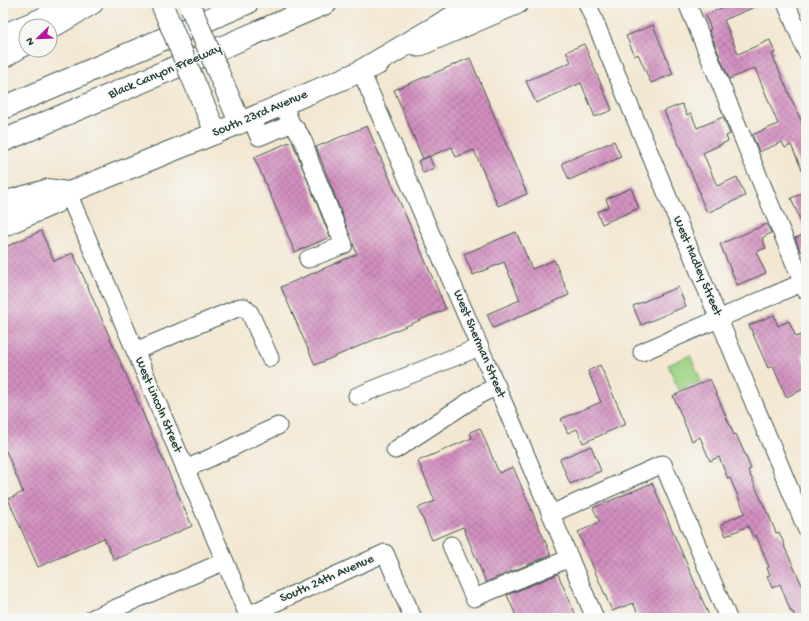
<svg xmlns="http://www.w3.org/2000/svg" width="809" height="621" font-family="'Gochi Hand',sans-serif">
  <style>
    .pitch { fill: #9dd485; stroke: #5e885c }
    .building { fill: url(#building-cross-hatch) }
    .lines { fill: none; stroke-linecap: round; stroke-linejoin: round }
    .minor-casing { stroke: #3f564c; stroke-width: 19 }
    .major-casing { stroke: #3f564c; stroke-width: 23 }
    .highway-casing { stroke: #3f564c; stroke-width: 24 }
    .minor { stroke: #fff; stroke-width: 17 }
    .major { stroke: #fff; stroke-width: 21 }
    .highway { stroke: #fff; stroke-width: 22 }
    .major-bridge-casing { stroke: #3f564c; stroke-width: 23; stroke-linecap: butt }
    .major-bridge { stroke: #fff; stroke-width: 21 }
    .labels { text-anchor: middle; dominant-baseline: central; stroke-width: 3; stroke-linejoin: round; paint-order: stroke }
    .street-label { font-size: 13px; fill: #1f3d34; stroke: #f6f6f2 }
  </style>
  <defs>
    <pattern id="building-cross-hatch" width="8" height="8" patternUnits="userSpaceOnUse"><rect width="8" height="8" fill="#d28fbf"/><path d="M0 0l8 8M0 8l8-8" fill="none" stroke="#aa769c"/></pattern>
  </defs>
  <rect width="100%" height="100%" fill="#f6f6f2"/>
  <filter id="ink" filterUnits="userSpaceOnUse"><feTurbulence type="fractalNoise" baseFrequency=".025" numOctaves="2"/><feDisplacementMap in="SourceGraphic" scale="8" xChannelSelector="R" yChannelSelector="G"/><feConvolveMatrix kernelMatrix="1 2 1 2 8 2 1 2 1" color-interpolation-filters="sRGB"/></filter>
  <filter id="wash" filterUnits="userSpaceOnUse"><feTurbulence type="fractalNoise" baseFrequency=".012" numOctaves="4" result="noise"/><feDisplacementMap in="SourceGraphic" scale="16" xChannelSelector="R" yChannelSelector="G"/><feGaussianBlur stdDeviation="0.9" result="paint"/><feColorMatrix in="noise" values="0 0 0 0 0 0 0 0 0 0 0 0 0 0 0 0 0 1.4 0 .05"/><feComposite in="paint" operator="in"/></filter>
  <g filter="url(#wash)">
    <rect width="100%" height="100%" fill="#f3e7d1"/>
    <!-- pitch -->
    <polygon class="pitch" points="690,355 701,381 679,390 668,365"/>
    <g id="blocks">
      <!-- building -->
      <g class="building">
        <polygon points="733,3 764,3 724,20 738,54 770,40 775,53 772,54 787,89 803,125 806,124 806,179 791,145 785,148 782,142 759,152 752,135 778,124 755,68 729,79 709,30 711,29 705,15"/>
        <polygon points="653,25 673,74 651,83 638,54 635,56 626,36"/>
        <polygon points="584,44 612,110 595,117 581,83 536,103 526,81 571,62 566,52"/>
        <polygon points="470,58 527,194 498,206 474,150 456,157 452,147 423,159 394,90"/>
        <polygon points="682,104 687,115 691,113 697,128 723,117 730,134 726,136 728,141 703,153 717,186 737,177 745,196 707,213 699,194 700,193 664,111"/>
        <polygon points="367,126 446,309 315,365 281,287 357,254 316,147"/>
        <polygon points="292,141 330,237 295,252 254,157"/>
        <polygon points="614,141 621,157 569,180 562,163"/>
        <polygon points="429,156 434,168 423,173 418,161"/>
        <polygon points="631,188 639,208 602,224 597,212 609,207 606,199"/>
        <polygon points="806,192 806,249 801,252 795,238 806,234 791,198"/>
        <polygon points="767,224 771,233 762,238 766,248 756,252 766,273 737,285 720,244"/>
        <polygon points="41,231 54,261 73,253 192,526 114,560 104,538 38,567 8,499 23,492 6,451 3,452 3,248"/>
        <polygon points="516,232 532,269 554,260 569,295 493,328 487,314 520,300 504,262 473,275 464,254"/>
        <polygon points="678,287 686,306 641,325 633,306"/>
        <polygon points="774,315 778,326 789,321 796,337 806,333 806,352 801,354 806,367 806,388 786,397 773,366 768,368 749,325"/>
        <polygon points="600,365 626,424 583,443 577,429 568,433 561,419 601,402 588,371"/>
        <polygon points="710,379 734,435 736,434 747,459 751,469 748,470 767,513 768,513 776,533 779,532 785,546 784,546 803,587 806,585 806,618 795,618 793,612 791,612 780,584 772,588 767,576 770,575 767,568 769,567 756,535 753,537 748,526 726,536 721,525 724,524 724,522 745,513 730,478 728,479 719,457 710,461 700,437 692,441 673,396"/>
        <polygon points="480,428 499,473 513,467 551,555 486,582 463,527 432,540 418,508 435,501 418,461 472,438 470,432"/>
        <polygon points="591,446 601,471 570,484 560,459"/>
        <polygon points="652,483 710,618 640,618 633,603 612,611 578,532 600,522 593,508"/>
        <polygon points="558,574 577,618 517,618 507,595"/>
      </g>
    </g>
  </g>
  <g filter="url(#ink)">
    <use href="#blocks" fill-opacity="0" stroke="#3f564c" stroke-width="1"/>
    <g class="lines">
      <!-- minor casing -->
      <g class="minor-casing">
        <g id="minor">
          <polyline points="587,3 806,528"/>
          <polyline points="687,3 806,291"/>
          <polyline points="786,3 806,51"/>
          <polyline points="361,71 517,434 595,618"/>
          <polyline points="251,118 259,137 291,124 287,113"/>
          <path d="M291 124C302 132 307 151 311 164L344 245 308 259"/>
          <polyline points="68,193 249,618"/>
          <polyline points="135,351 240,307 244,307 250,313 270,358"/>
          <polyline points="642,352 806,281"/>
          <polyline points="357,396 480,347"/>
          <polyline points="395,450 479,395 497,386"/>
          <path d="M185 469C217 456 247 439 278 426"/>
          <polyline points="551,514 663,464 728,618"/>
          <polyline points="451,545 474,598 570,558"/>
          <polyline points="248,615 385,553 413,618"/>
          <polyline points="93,618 225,561"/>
        </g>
      </g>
      <!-- major casing -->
      <g class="major-casing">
        <g id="major">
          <polyline points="161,3 168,19"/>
          <polyline points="3,35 75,5"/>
          <polyline points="418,46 518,3"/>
          <polyline points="216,67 240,123"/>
          <polyline points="192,77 216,133"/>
          <polyline points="3,226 55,203 68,193 216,133 378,64"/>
        </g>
      </g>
      <!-- highway casing -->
      <g class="highway-casing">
        <g id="highway">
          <polyline points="50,28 92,3"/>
          <polyline points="3,57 26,43"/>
          <polyline points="361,71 477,3"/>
          <polyline points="3,108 247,3"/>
          <polyline points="3,141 326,3"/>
          <polyline points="3,203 49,190 68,193"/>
        </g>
      </g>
      <!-- minor -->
      <use href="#minor" class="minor"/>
      <!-- major -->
      <use href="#major" class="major"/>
      <!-- highway -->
      <use href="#highway" class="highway"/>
      <!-- major-bridge casing -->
      <g class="major-bridge-casing">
        <g id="major-bridge">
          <polyline points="191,8 216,67"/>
          <polyline points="168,19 192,77"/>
        </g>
      </g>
      <!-- major-bridge -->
      <use href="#major-bridge" class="major-bridge"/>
    </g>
  </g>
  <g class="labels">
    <!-- street labels -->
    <g class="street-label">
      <text transform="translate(165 72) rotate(-23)">Black Canyon Freeway</text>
      <text transform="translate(260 114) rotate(-23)">South 23rd Avenue</text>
      <text transform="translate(697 266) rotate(67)">West Hadley Street</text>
      <text transform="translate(479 344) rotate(67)">West Sherman Street</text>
      <text transform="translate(158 405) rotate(67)">West Lincoln Street</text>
      <text transform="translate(327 579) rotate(-24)">South 24th Avenue</text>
    </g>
  </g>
  <!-- margin -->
  <rect width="809" height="621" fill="none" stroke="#f6f6f2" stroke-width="16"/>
  <!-- north arrow -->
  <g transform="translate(38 38) rotate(247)"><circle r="19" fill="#f6f6f2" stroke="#a0aca6"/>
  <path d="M0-3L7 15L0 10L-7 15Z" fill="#b5179e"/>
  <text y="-6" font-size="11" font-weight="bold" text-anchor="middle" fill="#1f3d34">N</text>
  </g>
</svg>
